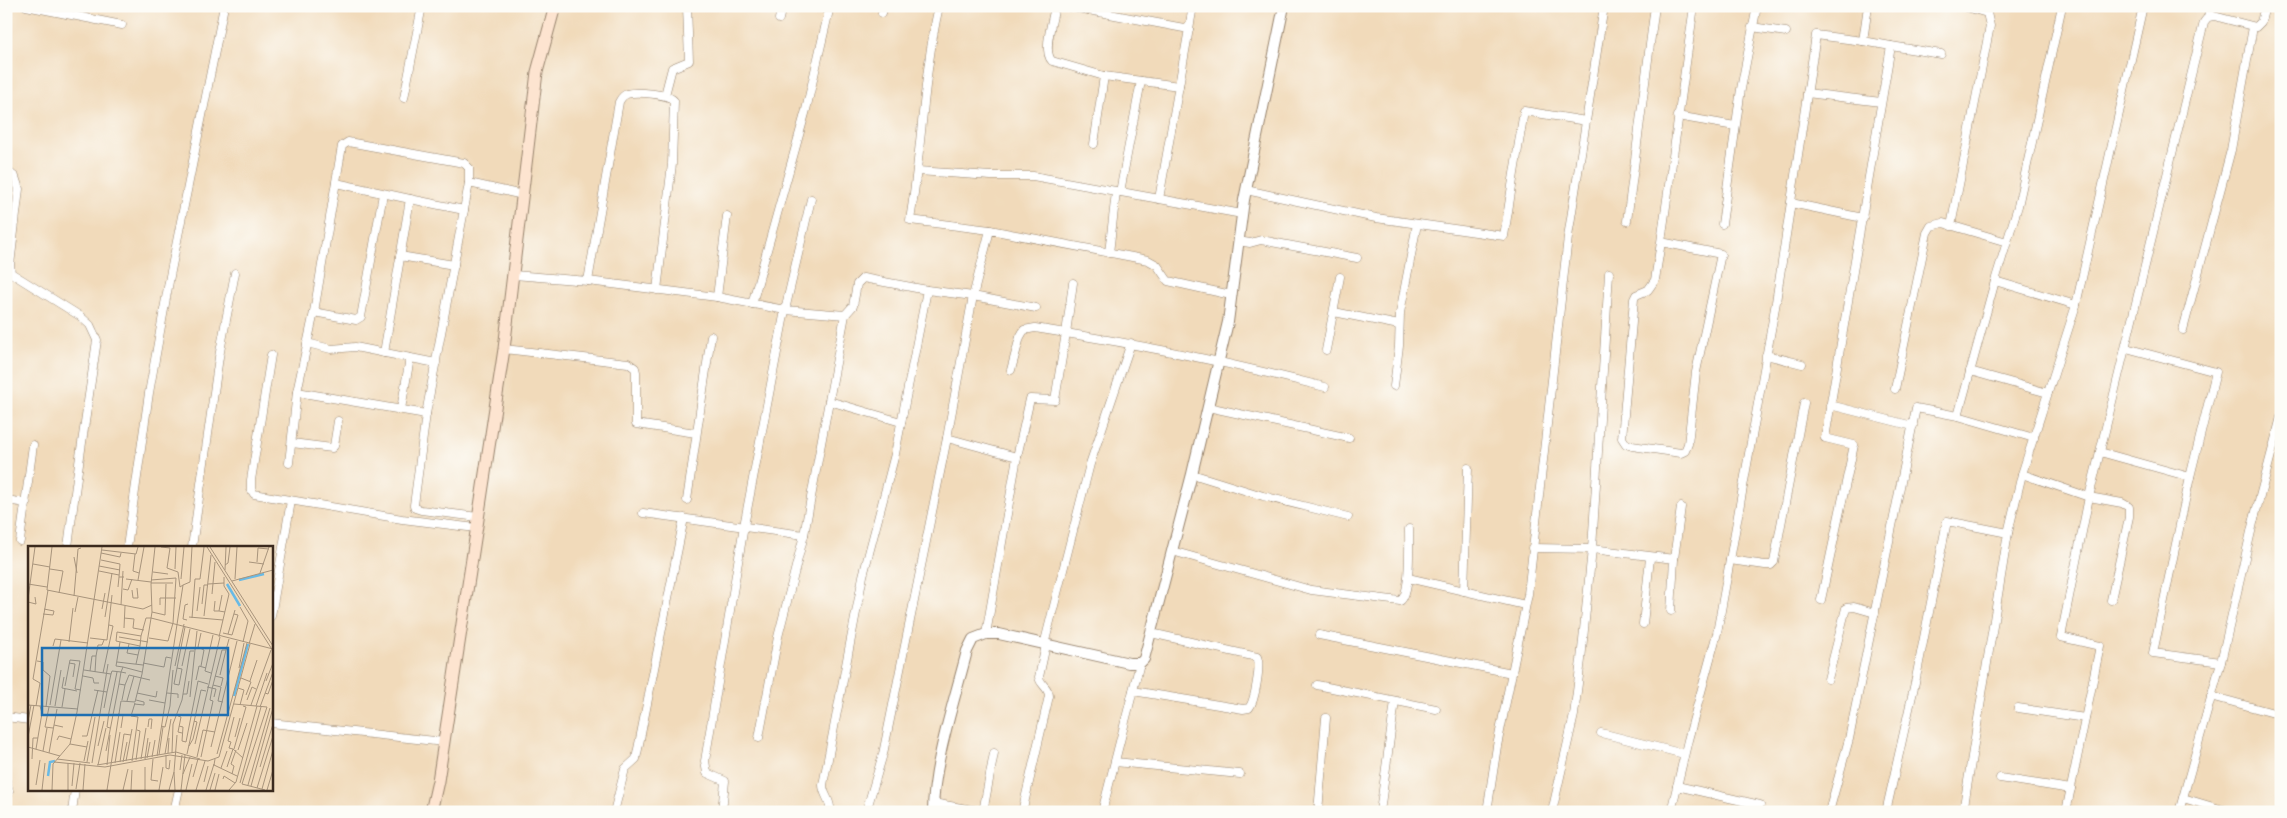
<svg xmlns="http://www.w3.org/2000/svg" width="2287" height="818" font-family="'Comic Neue',sans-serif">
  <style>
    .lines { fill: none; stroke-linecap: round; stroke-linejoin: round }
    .minor-casing { stroke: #96826c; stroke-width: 9 }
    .tertiary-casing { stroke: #96826c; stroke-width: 12 }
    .secondary-casing { stroke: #96826c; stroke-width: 13 }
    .minor { stroke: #fff; stroke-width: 8 }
    .tertiary { stroke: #fff; stroke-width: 10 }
    .secondary { stroke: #fde4d0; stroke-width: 11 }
    .inset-river { fill: none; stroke: #69bae5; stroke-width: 2.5 }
    .inset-road { fill: none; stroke: #a8947c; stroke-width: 1 }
    .view { fill: #1f6fb2; fill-opacity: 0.15; stroke: #1f6fb2; stroke-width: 2.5 }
    .inset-edge { fill: none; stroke: #3b2a1e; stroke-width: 2.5 }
  </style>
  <rect width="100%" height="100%" fill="#fdfcf7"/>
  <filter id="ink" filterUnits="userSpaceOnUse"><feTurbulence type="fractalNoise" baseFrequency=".02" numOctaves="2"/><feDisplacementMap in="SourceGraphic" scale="10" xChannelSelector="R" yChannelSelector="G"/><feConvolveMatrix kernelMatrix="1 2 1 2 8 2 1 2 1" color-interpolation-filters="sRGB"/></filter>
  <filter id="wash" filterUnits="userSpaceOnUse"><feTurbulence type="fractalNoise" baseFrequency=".0096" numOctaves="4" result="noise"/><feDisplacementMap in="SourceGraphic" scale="20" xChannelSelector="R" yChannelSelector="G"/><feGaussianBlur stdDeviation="1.12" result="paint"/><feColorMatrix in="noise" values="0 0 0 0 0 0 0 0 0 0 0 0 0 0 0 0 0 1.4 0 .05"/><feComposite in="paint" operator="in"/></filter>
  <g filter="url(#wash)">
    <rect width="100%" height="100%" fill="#f1daba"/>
  </g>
  <g filter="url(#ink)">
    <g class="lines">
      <!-- minor casing -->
      <g class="minor-casing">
        <g id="minor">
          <polyline points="26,6 122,25"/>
          <path d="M939 6C923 76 922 149 910 220L990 230"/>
          <path d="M1055 6C1053 19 1042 52 1052 61L1104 76 1179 86"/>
          <polyline points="1067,6 1189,29"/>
          <polyline points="2062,6 2018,206 1995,281 2076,305"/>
          <polyline points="882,13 884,6"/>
          <polyline points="2208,17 2210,6"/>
          <polyline points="779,19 782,6"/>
          <polyline points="1752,27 1786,32"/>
          <polyline points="1891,46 1941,54"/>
          <polyline points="1807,93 1881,102"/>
          <polyline points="665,95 672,68 689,61 687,6"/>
          <polyline points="404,98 422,6"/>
          <polyline points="1677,116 1735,126"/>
          <polyline points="1094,144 1104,76"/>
          <polyline points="6,170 15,177 19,189 10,265 11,273 80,316 90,325 97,340 77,477 68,547"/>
          <polyline points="918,171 991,176 1033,176 1242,214"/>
          <polyline points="336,183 410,199 384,353"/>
          <polyline points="469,183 523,195"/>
          <polyline points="1246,190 1376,218 1504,236 1524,111 1586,121"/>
          <polyline points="1120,192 1141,81"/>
          <polyline points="410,199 464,210"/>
          <polyline points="1159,199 1193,6"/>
          <polyline points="1791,203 1863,218"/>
          <polyline points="1627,221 1655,6"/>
          <polyline points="1722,224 1741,89 1757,6"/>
          <polyline points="1951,226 1990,26 1987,13 1963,6"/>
          <polyline points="1238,241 1250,243 1261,240 1357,258"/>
          <polyline points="1661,242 1655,280 1648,290 1636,295 1634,299 1622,438 1626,444 1632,446 1681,453 1685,451 1688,444 1696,372 1721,254 1661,242 1694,6"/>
          <polyline points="1109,253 1116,192"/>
          <polyline points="400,256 454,265"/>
          <polyline points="514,275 588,281 717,297 785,310 845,315 853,306 857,284 863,278 927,290 973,296 990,230 1148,260 1157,265 1168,281 1231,295"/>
          <path d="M588 281 619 102C621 98 623 95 627 94 636 91 670 94 674 101L672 164 657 290"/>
          <polyline points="717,297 727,216"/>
          <polyline points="752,304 806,110 830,6"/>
          <polyline points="314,312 356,320 361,317 383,194"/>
          <polyline points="1334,312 1399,325"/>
          <polyline points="2183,330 2231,150 2253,27"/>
          <polyline points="307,343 331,349 355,347 436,363"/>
          <polyline points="2126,348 2216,372 2190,477"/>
          <polyline points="504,349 628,363 635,368 636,372 636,424 696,433"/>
          <polyline points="1326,350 1340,277"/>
          <polyline points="271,355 251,480 251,489 254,494 402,519 476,528"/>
          <polyline points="1766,355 1802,364"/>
          <polyline points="1011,370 1020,337 1024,330 1035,328 1066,333 1073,283"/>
          <polyline points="1970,371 2048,393"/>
          <polyline points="1394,386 1399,346 1400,313 1417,224"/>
          <polyline points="1895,389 1927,233 1931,226 1943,223 2007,242"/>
          <polyline points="297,392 426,414"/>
          <polyline points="829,401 901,422"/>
          <polyline points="1830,405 1913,426"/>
          <polyline points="1208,407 1349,438"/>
          <polyline points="401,409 410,358"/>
          <polyline points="1958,416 1995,281"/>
          <polyline points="292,443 332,448 334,446 338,421"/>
          <polyline points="2100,452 2190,477 2153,653 2221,662"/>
          <path d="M1017 457 1030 399 1055 400 1066 333C1154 347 1239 365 1325 387"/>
          <polyline points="289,463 297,392 314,312 342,146 348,142 464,163 469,168 469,183 426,414 414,505 415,508 421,510 478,517"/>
          <polyline points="1192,474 1263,496 1348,517"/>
          <polyline points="2022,474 2089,497 2122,503 2129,507 2129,517 2111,600"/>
          <polyline points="6,500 26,503"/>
          <polyline points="687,500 711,336"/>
          <polyline points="643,513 804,535 845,315"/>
          <polyline points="20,541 33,445"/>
          <polyline points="127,547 149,393 170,276 224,6"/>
          <polyline points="192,547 219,357 235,273"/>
          <polyline points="1532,548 1592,549 1674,559 1671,611"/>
          <path d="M1172 551 1311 590 1400 601C1411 595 1409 543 1409 529"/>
          <polyline points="1674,559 1681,507"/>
          <polyline points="1730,560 1765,565 1771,565 1774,562 1804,403"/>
          <polyline points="1408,578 1525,605"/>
          <polyline points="1464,591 1468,468"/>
          <polyline points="1821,600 1854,445 1825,438 1891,46 1863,41 1868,6"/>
          <polyline points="271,616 291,501"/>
          <polyline points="1643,624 1650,558"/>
          <polyline points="986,634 1017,457 947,438 973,296 1036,308"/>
          <polyline points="1319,635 1512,673"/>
          <polyline points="1044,645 1090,464 1131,343"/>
          <polyline points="1828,679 1846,608 1854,607 1875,613"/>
          <polyline points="1317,685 1436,709"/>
          <path d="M1133 691 1243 709 1249 708C1255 701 1261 665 1257 657L1151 633"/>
          <polyline points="2211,696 2281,715"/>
          <polyline points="2018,708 2085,718"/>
          <polyline points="6,717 29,720"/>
          <polyline points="271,723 444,742"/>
          <polyline points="1601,733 1684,754"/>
          <polyline points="759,738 778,637 804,535"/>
          <polyline points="1115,762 1240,774"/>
          <polyline points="2000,778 2071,789"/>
          <polyline points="6,781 9,791 6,803"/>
          <polyline points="1677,786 1760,805"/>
          <polyline points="2183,798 2230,812"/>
          <polyline points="933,803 984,812"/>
          <path d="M1023 808 1049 696C1049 687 1040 685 1039 677L1046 645"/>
          <polyline points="72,812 75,789"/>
          <polyline points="174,812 179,789"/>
          <polyline points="614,812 625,769 636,759 684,518"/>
          <polyline points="722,812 725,781 707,773 705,761 744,526 785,310 811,199"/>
          <path d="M830 812C832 801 823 795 823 785L863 576 895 454 927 290"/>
          <polyline points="866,812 883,754 947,438"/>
          <polyline points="983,812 994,753"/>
          <polyline points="1102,812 1140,663"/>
          <polyline points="1318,812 1326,718"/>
          <polyline points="1380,812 1395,701"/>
          <polyline points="1487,812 1497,746 1528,594 1568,237 1604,6"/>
          <polyline points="1552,812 1574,715 1581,660 1592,549 1609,273"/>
          <polyline points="1671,812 1688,740 1717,633 1776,302 1816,35 1863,41"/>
          <polyline points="1829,812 1849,739 1916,408 1958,416 2034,438"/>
          <polyline points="1886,812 1916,678 1947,521 2008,533"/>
          <polyline points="1963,812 2008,533 2022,474 2076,305 2143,6"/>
          <polyline points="2066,812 2100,646 2061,637 2089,497 2204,22 2208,17 2214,16 2256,27 2261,22 2265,6"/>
          <polyline points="2179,812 2221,662 2253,523 2281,417"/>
        </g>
      </g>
      <!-- tertiary casing -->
      <g class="tertiary-casing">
        <path id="tertiary" d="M933 812C933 764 955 699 967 651L973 639 986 634H999L1129 663H1140L1144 659 1192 474 1228 322 1244 200 1284 6"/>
      </g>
      <!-- secondary casing -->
      <g class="secondary-casing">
        <polyline id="secondary" points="431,812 438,781 504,349 537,72 555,6"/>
      </g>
      <!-- minor -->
      <use href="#minor" class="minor"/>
      <!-- tertiary -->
      <use href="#tertiary" class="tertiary"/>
      <!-- secondary -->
      <use href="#secondary" class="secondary"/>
    </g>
  </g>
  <!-- overview -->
  <g transform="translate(28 546)">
    <rect width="245" height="245" fill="#f1daba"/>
    <path class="inset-river" d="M211 34 236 28M199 38 212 60M206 150 220 98M20 230 22 216 27 215"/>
    <path class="inset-road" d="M24 1 19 44 115 63 124 59M179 1 245 105M182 1 245 100M74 4 108 8 110 1M73 7 92 11 93 7M107 8 105 25 111 27M46 11 49 27M73 14 92 18 91 31M221 16 236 18M229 16 230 2 241 3M5 18 22 21M197 19 200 17 202 1M71 20 92 24M22 23 35 25 31 47M147 23 148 1M197 24 198 1M71 25 91 29M125 26 140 28M232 27 241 1M98 33 123 36M153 33 156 1M207 33 209 1M110 34 116 1M123 34 148 32 145 77M204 35 245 24M123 37H145M0 38 19 41M180 38 196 37M155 39 162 36 164 1M90 41 91 31H96M95 43 100 44 104 33M104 44 105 52H110L109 42M184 48 187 16M194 49 191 65 197 66M46 50 50 3 53 2M0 53 7 1M187 55 186 65H191M0 56 8 58 7 51M174 58 176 39H180M93 59 95 25M132 59V52H148M212 61 220 75 215 96M74 63 77 47M169 65 172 41M47 66 50 51M124 66 137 69 138 38M15 68 25 69 26 65 16 63M176 70 183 9M77 71 84 27M161 71 195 74M96 72 106 73 105 82 116 84M123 72 245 103M164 72 167 33H172L176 1M159 74 155 73 157 59 160 58M96 82 97 60M89 86 113 90 112 100 88 95ZM173 87 170 101 176 104 173 120M195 87 204 89 210 69 206 68M200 88 207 64M113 90 118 72H123M91 91 120 96M191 91 201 48 196 40V31M62 92 79 94 84 49M121 92 140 95 145 77M41 96 45 62M92 96 88 120 95 121M101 98 99 107 110 109M221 98 227 78M25 100 27 93 60 97M68 110 70 99H74L76 94M9 115 15 116V124L22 130 18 161M89 116 115 119M41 117 47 118 45 131M115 117 136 121 138 111 143 112M108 118 112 100M147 120 156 78M154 120 162 83M149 122 146 138 151 139 154 123 149 122 157 81M211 122 216 97M56 124 83 128 84 125 93 126 95 121 114 126M62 125 64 110H68L67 126M75 127 85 80 81 79M183 127 177 125 185 89M192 129 198 104M55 130 65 132 66 137H71M187 130 195 132 193 140M36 131 34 142 49 145M213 132 223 136 218 149M168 134 171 120 178 122M222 135 229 114M238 135 245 117M97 139 101 129 122 134M185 139 193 141 190 155 195 156M37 140 42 114 52 115 47 143 53 144M179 141 188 143 186 151M210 142 216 144 212 159M66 144 79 146 83 128M109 147 128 151 129 145M139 147 150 148V152M237 147 240 148 245 134M155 148H159L161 135M162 151 169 85M94 154 97 139 91 138 93 126 98 127M121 154 137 157M219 154 224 141 228 143M99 155 106 130M106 158 116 159V156L108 154M206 158 239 161M0 159 50 163M22 159 33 94M223 159 243 104M8 160 12 137 5 133 20 44M27 160 33 124M228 160 239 127M21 161 17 181 25 182M34 161 37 143M232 161 245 126M76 162 79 146M90 168 95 169 93 182M150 170 153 171 150 186 154 187M0 175 3 159M26 179 29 163M133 180 137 181 142 160 145 124M151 180 155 181 154 195 158 196 170 135 180 138M120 181 121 173H124L123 183M82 182 79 181 81 166 89 126M54 190H59L70 144M0 191 6 159M207 191 212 172M29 194 31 190 43 193M42 198 59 201M167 198 192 91M70 200 76 175M161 200 165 193 169 176 166 175M0 201 32 210M183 201 209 95M8 203 14 167 12 160M205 203 201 202 203 196 200 195 206 171M206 203 218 161 215 160M210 204 219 177M15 205 19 182M78 205 91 138M21 207 26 179 35 181M140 207 141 192M144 207 145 178 154 154 162 105H166M137 208 143 173M159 208 173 144 178 145M189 208 219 97M131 209 135 181M138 209V222L141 223 142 214M129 210 155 39 152 41 150 26 139 22 142 2 133 1M124 211 127 194M169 211 175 184 187 186M173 211 185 155 182 154 184 143 194 104H198L201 93M119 212 122 196M4 213 5 192H10M29 213 62 217M113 213 118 182M117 213 120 192M125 213 123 234 130 235M187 213 186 219 209 230M108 214 112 185 109 184M56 215 60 195M98 215 104 183M104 215 110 171 103 170 107 157M26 216 77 221 142 209 180 215 191 211 222 98M59 216 67 171M92 216 96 188 103 189M95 216 99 196M64 217 80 118M87 217 92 186M69 219 148 206 172 213M70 219 78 182M79 219 82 189M117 221V244M199 221 205 203 215 212M232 221 245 178M193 222 199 205M152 224 154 209M146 226 147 244M155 228 162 211M204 228 206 220 203 218 208 204M165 231 170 213M195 233 196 230 207 237M176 236 180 220M212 237 233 161M214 238 239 161M214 238 237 244M8 239 12 214M220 239 242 162M44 240 46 217M223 240 245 162M229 242 245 190M48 243 52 217M234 243 245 204M14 244 17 217M24 244 25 218 42 198 49 166 74 1M40 244V217M55 244 57 218M79 244 93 155 107 156 114 128 124 66 123 38 127 1M95 244 100 223M103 244 104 224M131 244 135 221M141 244 146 226 149 189M153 244 157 209M158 244 164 218M168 244 177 215M178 244 186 218M182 244 187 227M187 244 191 228M201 244 208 236 229 160M239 244 245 224"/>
    <path class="view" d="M14 102H200V169H14Z"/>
    <rect width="245" height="245" class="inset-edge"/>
  </g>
  <!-- margin -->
  <rect width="2287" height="818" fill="none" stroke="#fdfcf7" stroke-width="25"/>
</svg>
